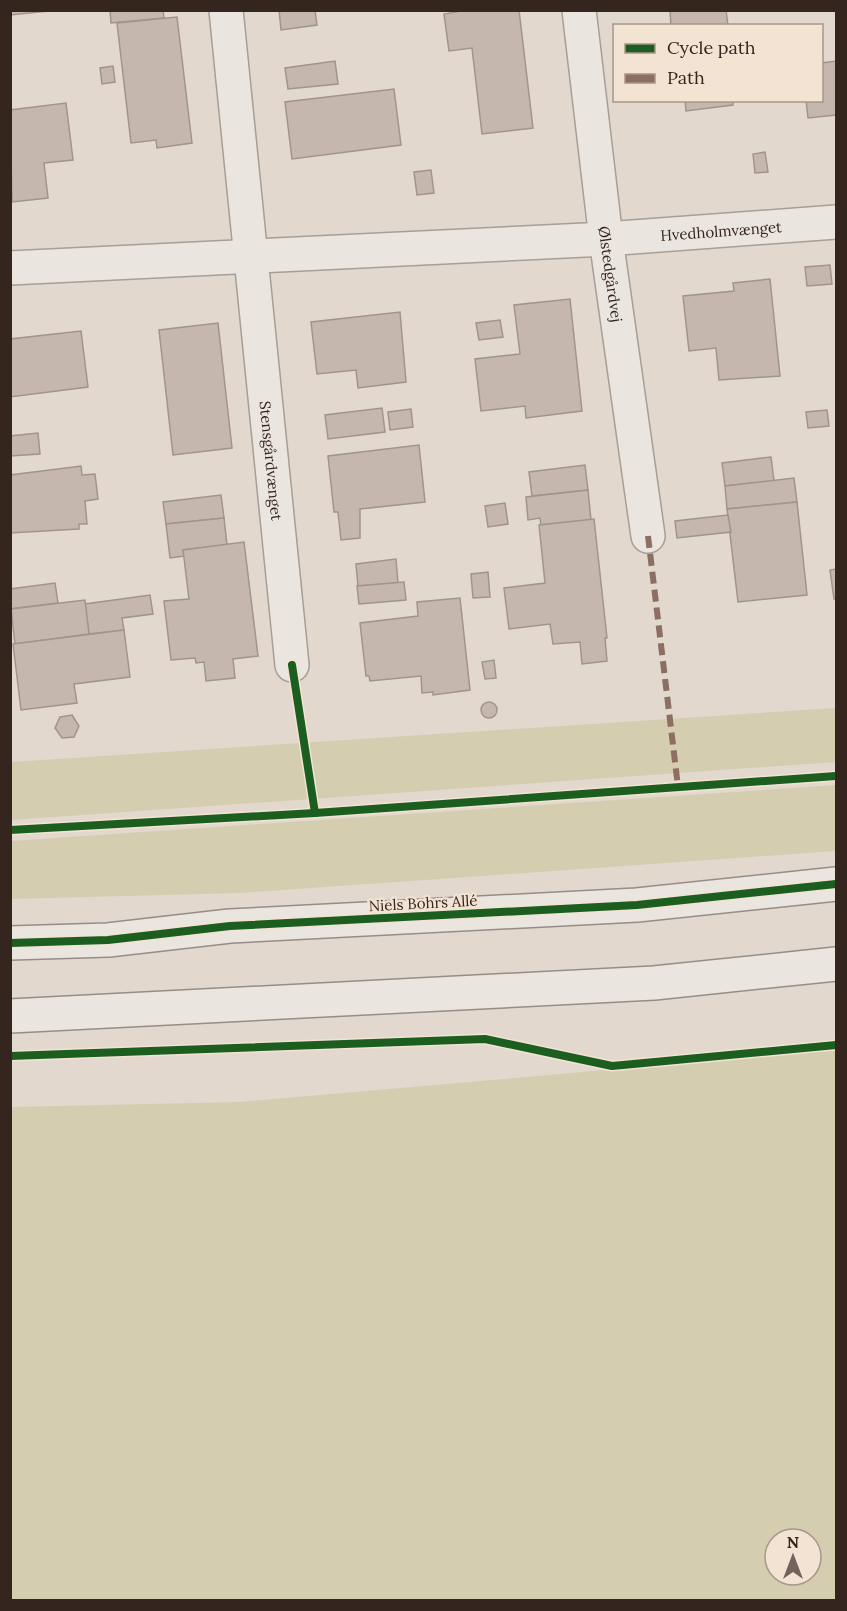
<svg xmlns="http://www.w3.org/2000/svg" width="847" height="1611" font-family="Lora,serif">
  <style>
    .green { fill: #d4cdb0; fill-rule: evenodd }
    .building { fill: #c5b6ae; stroke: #a2948c; stroke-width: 1.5 }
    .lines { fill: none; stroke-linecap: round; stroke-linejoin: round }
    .street-casing { stroke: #a79e96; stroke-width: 36 }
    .secondary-casing { stroke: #978d86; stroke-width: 36 }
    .street { stroke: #eae5de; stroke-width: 33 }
    .secondary { stroke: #eae5de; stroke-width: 33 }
    .quiet { stroke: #8d6e63; stroke-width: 6; stroke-dasharray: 12 6; stroke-linecap: butt }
    .cycleway-casing { stroke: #f3e3d3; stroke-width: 11 }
    .cycleway { stroke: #1b5e20; stroke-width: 8 }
    .labels { text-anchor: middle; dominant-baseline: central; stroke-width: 4.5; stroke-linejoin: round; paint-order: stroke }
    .street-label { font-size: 15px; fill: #35251f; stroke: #f3e3d3 }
  </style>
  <rect width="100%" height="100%" fill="#e2d8cd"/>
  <!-- green -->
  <g class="green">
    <polygon points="836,708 836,762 11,820 11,762"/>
    <polygon points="836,785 836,851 241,893 11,899 11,841"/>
    <path d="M836 1050V1600H11V1107L240 1102ZM775 1539H811V1575H775Z"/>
  </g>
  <!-- building -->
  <g class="building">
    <polygon points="10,10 49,10 49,11 10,15"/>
    <polygon points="110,10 163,10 164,18 111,23"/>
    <polygon points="279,10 315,10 317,25 281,30"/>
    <polygon points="519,10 533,128 482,134 472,48 449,51 444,14 467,10"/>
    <polygon points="670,10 726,10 728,26 671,26"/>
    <polygon points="177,17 192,143 157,148 156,140 131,143 117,23"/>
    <polygon points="335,61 338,84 288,89 285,68"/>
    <polygon points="836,61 836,115 808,118 806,100 822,100 822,63"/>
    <polygon points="113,66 115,82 102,84 100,68"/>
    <polygon points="394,89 401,145 292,159 285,102"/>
    <polygon points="685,100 733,100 733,105 686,111"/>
    <polygon points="66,103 73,160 44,163 48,198 12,202 10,110"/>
    <polygon points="765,152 768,172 755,173 753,154"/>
    <polygon points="431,170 434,193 417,195 414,172"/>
    <polygon points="830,265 832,284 807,286 805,267"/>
    <polygon points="770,279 780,376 719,380 716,348 689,351 683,296 734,291 733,283"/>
    <polygon points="570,299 582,411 526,418 525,406 481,411 475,359 520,354 514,305"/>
    <polygon points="400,312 406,382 358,388 356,370 317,374 311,322"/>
    <polygon points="500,320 503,337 479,340 476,323"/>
    <polygon points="218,323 232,448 173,455 159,330"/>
    <polygon points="81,331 88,387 10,397 10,339"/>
    <polygon points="382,408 385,432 328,439 325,415"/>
    <polygon points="411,409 413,427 390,430 388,412"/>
    <polygon points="827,410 829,426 808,428 806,412"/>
    <polygon points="38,433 40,454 10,456 10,436"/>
    <polygon points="419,445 425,502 360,509 360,538 341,540 338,512 334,512 328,456"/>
    <polygon points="771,457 774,481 725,486 722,463"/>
    <polygon points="585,465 588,490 532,496 529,472"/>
    <polygon points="81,466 82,475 95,474 98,499 85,501 87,524 79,524 79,529 10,533 10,475"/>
    <polygon points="794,478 797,502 727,509 725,486"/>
    <polygon points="588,490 591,520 541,525 540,518 528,520 526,497"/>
    <polygon points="221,495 224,518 166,524 163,502"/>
    <polygon points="797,502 807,595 738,602 727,509"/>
    <polygon points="505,503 508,524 488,527 485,506"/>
    <polygon points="728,515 731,532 677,538 675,521"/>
    <polygon points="224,518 227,545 183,550 184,556 170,558 166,524"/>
    <polygon points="594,519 607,638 605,638 607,661 582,664 580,642 553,644 550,624 509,629 504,588 545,583 539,525"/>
    <polygon points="244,542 258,656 233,659 235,678 206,681 204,662 196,663 195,658 171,660 164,601 189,599 183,550"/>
    <polygon points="396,559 398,583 358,586 356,564"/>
    <polygon points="836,569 836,599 834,599 830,570"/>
    <polygon points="488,572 490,597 473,598 471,574"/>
    <polygon points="404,582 406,600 359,604 357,586"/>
    <polygon points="55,583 58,603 10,609 10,589"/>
    <polygon points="150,595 153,614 122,618 124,630 89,634 85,604"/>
    <polygon points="460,598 470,690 433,695 433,692 422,693 421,676 370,681 369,676 366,676 360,623 418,616 417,602"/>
    <polygon points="85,600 89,634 15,644 11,609"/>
    <polygon points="124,630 130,677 74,684 77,703 21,710 13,644"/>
    <polygon points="494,660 496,678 485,679 482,662"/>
    <circle cx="489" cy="710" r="8"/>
    <polygon points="72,715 79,726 74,737 62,738 55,728 60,717"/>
  </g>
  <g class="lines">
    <!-- street casing -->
    <g class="street-casing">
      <g id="street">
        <path id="s1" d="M226 10 292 665"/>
        <path id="s2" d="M579 10 606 239 648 536"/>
        <path id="s3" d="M10 268 606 239 836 222"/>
      </g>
    </g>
    <!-- secondary casing -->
    <g class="secondary-casing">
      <g id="secondary">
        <polyline points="10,943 108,940 230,926 637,905 836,884"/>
        <polyline points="10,1016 654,983 836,964"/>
      </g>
    </g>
    <!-- street -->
    <use href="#street" class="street"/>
    <!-- secondary -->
    <use href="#secondary" class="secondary"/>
    <!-- quiet -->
    <polyline class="quiet" points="648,536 678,787"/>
    <!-- cycleway casing -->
    <g class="cycleway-casing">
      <g id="cycleway">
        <polyline points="292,665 315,813"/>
        <polyline points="10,830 315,813 836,776"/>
        <polyline points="10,943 108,940 230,926 637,905 836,884"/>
        <polyline points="10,1056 485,1039 612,1066 836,1045"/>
      </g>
    </g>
    <!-- cycleway -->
    <use href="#cycleway" class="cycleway"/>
  </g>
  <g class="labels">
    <!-- street labels -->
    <g class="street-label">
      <text stroke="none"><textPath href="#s3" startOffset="712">Hvedholmvænget</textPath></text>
      <text stroke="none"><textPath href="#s2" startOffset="266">Ølstedgårdvej</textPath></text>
      <text stroke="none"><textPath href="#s1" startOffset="453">Stensgårdvænget</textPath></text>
      <text transform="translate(423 903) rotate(-3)">Niels Bohrs Allé</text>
    </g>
  </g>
  <!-- border -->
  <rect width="847" height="1611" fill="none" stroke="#35251f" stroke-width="24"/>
  <!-- legend -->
  <rect x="613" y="24" width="210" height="78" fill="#f3e3d3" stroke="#a7978b" stroke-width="1.5"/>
  <rect x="625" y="44" width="30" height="9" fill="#1b5e20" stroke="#a7978b" stroke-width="1.5"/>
  <text x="667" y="54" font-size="18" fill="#35251f">Cycle path</text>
  <rect x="625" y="74" width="30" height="9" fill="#8d6e63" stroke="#a7978b" stroke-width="1.5"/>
  <text x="667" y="84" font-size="18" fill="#35251f">Path</text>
  <!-- north arrow -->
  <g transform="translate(793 1557)"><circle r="28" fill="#f3e3d3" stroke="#a7978b" stroke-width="1.5"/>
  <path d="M0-4.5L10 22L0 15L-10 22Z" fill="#72645c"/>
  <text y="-9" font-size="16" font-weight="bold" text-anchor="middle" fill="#35251f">N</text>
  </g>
</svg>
